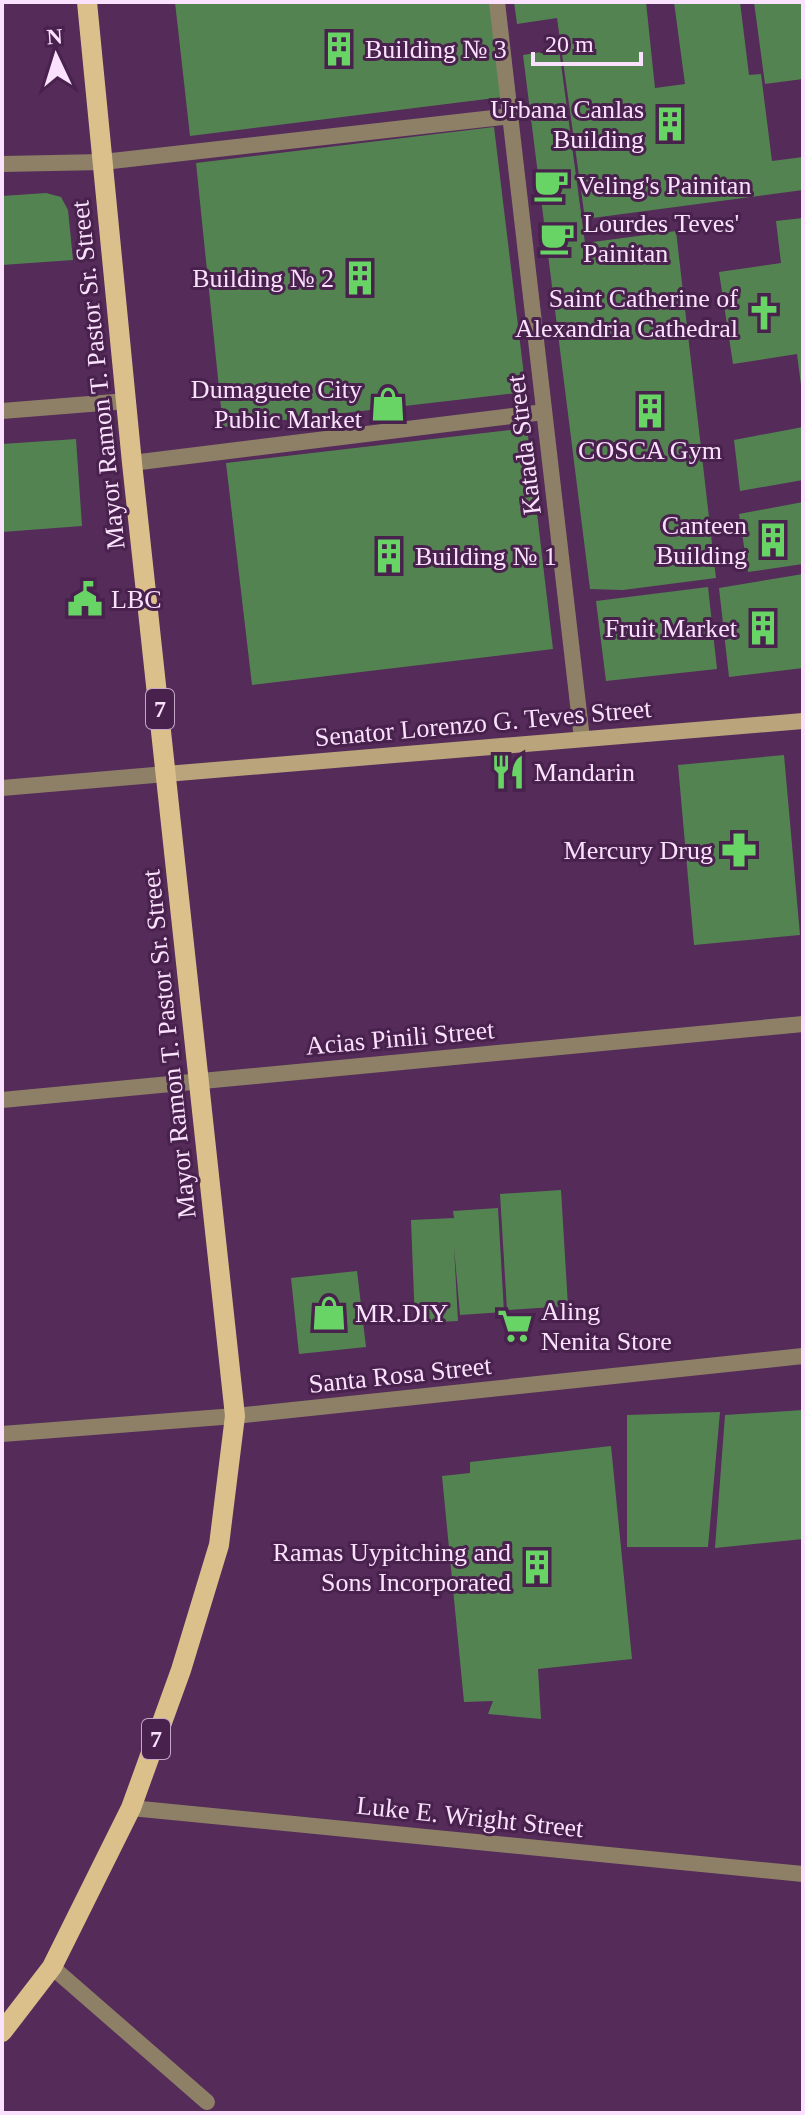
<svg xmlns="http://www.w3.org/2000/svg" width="805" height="2115" font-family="'Times New Roman',serif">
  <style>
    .building { fill: #548352 }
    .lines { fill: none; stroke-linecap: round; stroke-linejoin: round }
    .service { stroke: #8d8066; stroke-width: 16 }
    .pedestrian { stroke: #8d8066; stroke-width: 16 }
    .minor { stroke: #8d8066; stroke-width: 16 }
    .tertiary { stroke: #8d8066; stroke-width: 16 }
    .secondary { stroke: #baa47b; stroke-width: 16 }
    .primary { stroke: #dcc08b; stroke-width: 20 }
    .labels { text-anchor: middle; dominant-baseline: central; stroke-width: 6; stroke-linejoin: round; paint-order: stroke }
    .shield { fill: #49214d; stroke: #c5a7c8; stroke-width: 2 }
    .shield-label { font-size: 24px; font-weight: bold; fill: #fae1fd }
    .poi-label { font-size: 26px; fill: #fae1fd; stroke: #49214d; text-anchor: start }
    .street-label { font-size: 26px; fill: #fae1fd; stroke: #49214d }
  </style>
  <rect width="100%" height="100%" fill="#542b59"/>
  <!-- building -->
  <g class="building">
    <polygon points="175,2 491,2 503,97 190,136"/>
    <polygon points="514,2 646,2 655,88 685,84 674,2 740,2 749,75 761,74 772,161 803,157 803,190 585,219 557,18 517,24"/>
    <polygon points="754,2 803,2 803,79 765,84"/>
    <polygon points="559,49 585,243 676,231 716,578 623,590 590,589 523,55"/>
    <polygon points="494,127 526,392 223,427 196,163"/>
    <polygon points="46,193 61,197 68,210 73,260 2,265 2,196"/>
    <polygon points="803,218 803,385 801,385 797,354 733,364 719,272 781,263 776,221"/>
    <polygon points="803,427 803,480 740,491 734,440"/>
    <polygon points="527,428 553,649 252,685 226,463"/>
    <polygon points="76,439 82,526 2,532 2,444"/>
    <polygon points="803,502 803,564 748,572 739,514"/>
    <polygon points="803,574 803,668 729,677 719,588"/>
    <polygon points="708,587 717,669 606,681 596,601"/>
    <polygon points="784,755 800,935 694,945 678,765"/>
    <polygon points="561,1190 568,1306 507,1310 500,1194"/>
    <polygon points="498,1208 504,1312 460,1315 454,1247 458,1321 415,1323 411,1220 454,1218 453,1211"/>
    <polygon points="357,1271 366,1347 299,1354 291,1278"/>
    <polygon points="803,1410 803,1539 715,1548 725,1415"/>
    <polygon points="720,1412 708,1547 627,1547 627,1415"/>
    <polygon points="611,1446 632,1659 538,1669 541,1719 488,1714 493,1701 464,1702 442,1476 470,1473 470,1462"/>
  </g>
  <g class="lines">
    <!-- service -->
    <polyline class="service" points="497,2 582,739"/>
    <!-- pedestrian -->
    <g class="pedestrian">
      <polyline points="103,162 511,116"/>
      <polyline points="132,463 544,412"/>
    </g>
    <!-- minor -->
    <g class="minor">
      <polyline points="2,1100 803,1024"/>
      <polyline points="52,1967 207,2102"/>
    </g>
    <!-- tertiary -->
    <g class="tertiary">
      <polyline points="2,164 103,162"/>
      <polyline points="2,411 127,401"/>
      <polyline points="2,788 166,774"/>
      <polyline points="2,1434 235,1416 803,1356"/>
      <polyline points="131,1808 803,1874"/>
    </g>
    <!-- secondary -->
    <polyline class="secondary" points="166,774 803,721"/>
    <!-- primary -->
    <polyline class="primary" points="2,2032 52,1967 131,1808 181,1670 219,1545 235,1416 132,463 87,2"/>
  </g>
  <!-- icons -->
  <defs>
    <g id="building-bare" transform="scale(2.76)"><path d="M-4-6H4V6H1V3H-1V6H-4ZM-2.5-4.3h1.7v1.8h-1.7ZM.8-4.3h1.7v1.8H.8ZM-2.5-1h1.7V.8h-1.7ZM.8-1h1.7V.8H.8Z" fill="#67d465" stroke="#49214d" stroke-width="2.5" paint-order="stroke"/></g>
    <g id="cafe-bare" transform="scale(2.76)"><path d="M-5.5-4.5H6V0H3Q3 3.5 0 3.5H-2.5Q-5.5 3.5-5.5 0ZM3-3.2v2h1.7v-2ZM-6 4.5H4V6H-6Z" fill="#67d465" stroke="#49214d" stroke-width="2.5" paint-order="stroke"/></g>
    <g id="church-bare" transform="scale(2.76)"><path d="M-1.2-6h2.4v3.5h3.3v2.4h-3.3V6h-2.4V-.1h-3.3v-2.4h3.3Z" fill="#67d465" stroke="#49214d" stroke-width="2.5" paint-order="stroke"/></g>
    <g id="shop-bare" transform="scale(2.76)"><path d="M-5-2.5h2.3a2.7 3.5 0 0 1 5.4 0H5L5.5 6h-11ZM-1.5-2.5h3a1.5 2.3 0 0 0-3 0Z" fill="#67d465" stroke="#49214d" stroke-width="2.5" paint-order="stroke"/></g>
    <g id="civic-bare" transform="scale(2.76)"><path d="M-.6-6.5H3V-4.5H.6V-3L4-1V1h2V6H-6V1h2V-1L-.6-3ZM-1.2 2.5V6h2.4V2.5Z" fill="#67d465" stroke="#49214d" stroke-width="2.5" paint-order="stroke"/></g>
    <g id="restaurant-bare" transform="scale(2.76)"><path d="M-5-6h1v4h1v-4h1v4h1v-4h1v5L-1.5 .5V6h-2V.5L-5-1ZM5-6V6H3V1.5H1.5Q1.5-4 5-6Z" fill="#67d465" stroke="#49214d" stroke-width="2.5" paint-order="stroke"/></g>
    <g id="pharmacy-bare" transform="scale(2.76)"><path d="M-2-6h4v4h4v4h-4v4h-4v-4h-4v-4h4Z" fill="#67d465" stroke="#49214d" stroke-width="2.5" paint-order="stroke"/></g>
    <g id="supermarket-bare" transform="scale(2.76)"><path d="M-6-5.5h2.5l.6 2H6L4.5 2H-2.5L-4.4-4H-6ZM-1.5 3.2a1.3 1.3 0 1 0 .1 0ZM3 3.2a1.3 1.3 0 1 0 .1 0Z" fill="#67d465" stroke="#49214d" stroke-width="2.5" paint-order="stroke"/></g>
  </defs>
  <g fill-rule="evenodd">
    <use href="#building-bare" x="339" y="49"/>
    <use href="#building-bare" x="670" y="124"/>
    <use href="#cafe-bare" x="551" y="185"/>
    <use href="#cafe-bare" x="557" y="238"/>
    <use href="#building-bare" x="360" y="278"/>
    <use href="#church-bare" x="764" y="313"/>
    <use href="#shop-bare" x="388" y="404"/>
    <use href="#building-bare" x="650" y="411"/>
    <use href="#building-bare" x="773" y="540"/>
    <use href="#building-bare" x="389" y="556"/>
    <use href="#civic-bare" x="85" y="599"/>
    <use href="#building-bare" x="763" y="628"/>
    <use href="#restaurant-bare" x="508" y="772"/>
    <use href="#pharmacy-bare" x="739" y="850"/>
    <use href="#shop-bare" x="329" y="1313"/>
    <use href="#supermarket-bare" x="515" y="1326"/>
    <use href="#building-bare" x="537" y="1567"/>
  </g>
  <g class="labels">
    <!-- shield labels -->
    <g class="shield">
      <rect x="146" y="689" width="28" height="40" rx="6"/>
      <rect x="142" y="1719" width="28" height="40" rx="6"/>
    </g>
    <g class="shield-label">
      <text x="160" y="709">7</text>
      <text x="156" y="1739">7</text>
    </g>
    <!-- poi labels -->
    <g class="poi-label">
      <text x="365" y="49">Building № 3</text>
      <text x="644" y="109" text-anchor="end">Urbana Canlas<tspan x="644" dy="30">Building</tspan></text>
      <text x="577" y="185">Veling's Painitan</text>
      <text x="583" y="223">Lourdes Teves'<tspan x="583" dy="30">Painitan</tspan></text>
      <text x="334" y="278" text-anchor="end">Building № 2</text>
      <text x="738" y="298" text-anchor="end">Saint Catherine of<tspan x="738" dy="30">Alexandria Cathedral</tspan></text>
      <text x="362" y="389" text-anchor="end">Dumaguete City<tspan x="362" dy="30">Public Market</tspan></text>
      <text x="650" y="450" text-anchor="middle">COSCA Gym</text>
      <text x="747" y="525" text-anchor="end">Canteen<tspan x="747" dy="30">Building</tspan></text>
      <text x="415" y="556">Building № 1</text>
      <text x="111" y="599">LBC</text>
      <text x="737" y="628" text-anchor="end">Fruit Market</text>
      <text x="534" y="772">Mandarin</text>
      <text x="713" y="850" text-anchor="end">Mercury Drug</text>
      <text x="541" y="1311">Aling<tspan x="541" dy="30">Nenita Store</tspan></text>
      <text x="355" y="1313">MR.DIY</text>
      <text x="511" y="1552" text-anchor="end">Ramas Uypitching and<tspan x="511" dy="30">Sons Incorporated</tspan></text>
    </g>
    <!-- street labels -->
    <g class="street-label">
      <text transform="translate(98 375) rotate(-96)">Mayor Ramon T. Pastor Sr. Street</text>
      <text transform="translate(524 445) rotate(-97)">Katada Street</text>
      <text transform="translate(483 723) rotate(-5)">Senator Lorenzo G. Teves Street</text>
      <text transform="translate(400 1038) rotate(-5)">Acias Pinili Street</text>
      <text transform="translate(169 1044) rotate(-96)">Mayor Ramon T. Pastor Sr. Street</text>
      <text transform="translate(400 1375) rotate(-6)">Santa Rosa Street</text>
      <text transform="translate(470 1817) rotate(6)">Luke E. Wright Street</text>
    </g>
  </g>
  <!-- border -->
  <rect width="805" height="2115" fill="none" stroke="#fae1fd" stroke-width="8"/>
  <!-- north arrow -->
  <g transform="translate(56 56) rotate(356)" stroke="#49214d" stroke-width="6" paint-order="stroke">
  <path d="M0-6L14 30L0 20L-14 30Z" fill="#fae1fd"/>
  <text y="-12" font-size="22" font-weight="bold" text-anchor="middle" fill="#fae1fd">N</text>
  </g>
  <!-- scale -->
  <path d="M533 52v12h108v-12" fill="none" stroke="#fae1fd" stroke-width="4"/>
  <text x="545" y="52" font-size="24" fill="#fae1fd" stroke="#49214d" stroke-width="6" paint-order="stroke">20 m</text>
</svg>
